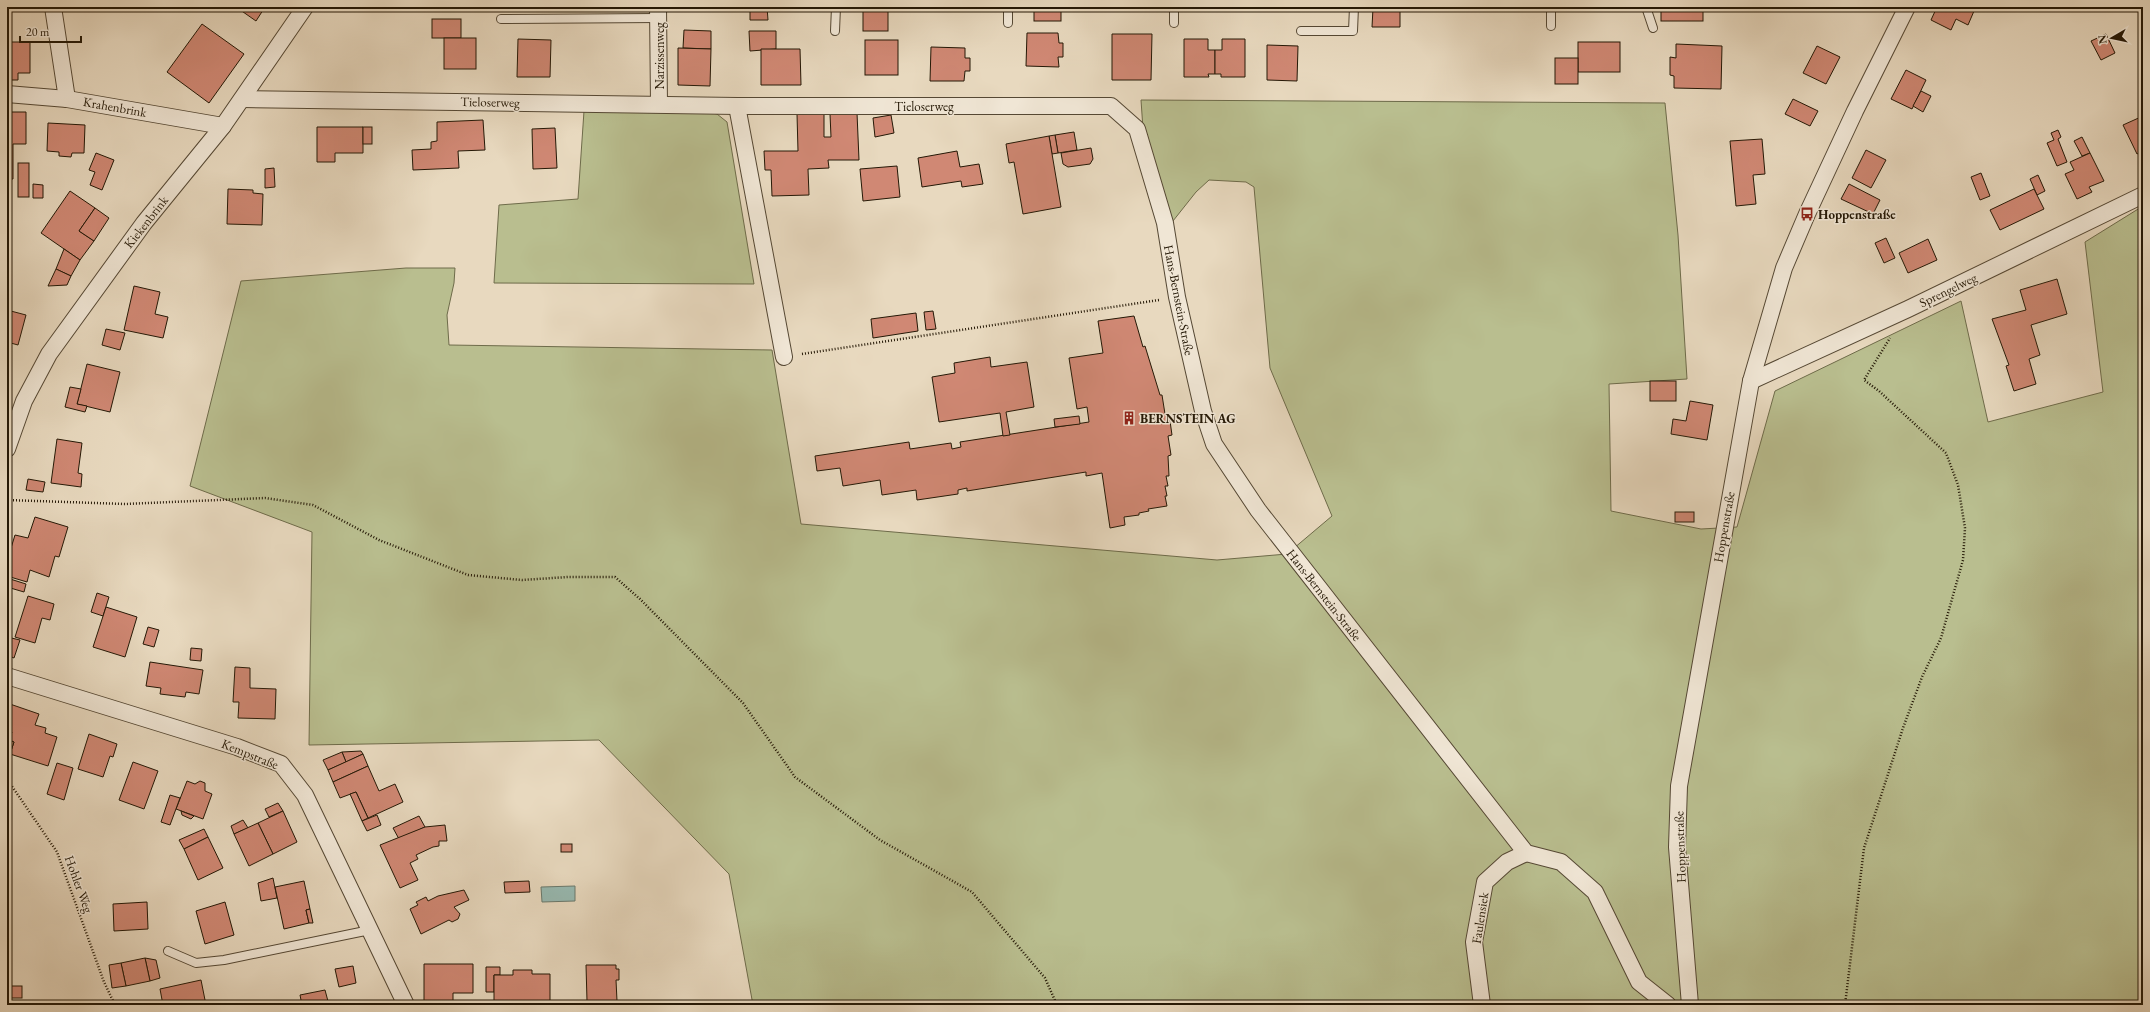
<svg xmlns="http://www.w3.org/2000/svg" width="2150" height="1012" font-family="'EB Garamond',serif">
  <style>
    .green { fill: #b9be8f; stroke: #6e6b4a }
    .water { fill: #97bab2; stroke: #69796d }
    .building { fill: #d08874; stroke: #241806 }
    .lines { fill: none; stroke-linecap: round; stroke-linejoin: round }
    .lane-casing { stroke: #554834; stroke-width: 10 }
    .street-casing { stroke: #554834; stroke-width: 18 }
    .path { stroke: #241806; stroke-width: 2.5; stroke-dasharray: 1 2; stroke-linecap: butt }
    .lane { stroke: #f0e6d5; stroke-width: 8 }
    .street { stroke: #f0e6d5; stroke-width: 16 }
    .labels { text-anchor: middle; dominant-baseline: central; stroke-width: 3; stroke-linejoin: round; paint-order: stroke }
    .street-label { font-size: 13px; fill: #241806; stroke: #f0e6d5 }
    .poi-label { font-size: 13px; font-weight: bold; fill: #241806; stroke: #f0e6d5; text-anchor: start }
  </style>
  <rect width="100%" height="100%" fill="#e8d9bf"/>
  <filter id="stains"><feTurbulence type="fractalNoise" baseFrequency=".005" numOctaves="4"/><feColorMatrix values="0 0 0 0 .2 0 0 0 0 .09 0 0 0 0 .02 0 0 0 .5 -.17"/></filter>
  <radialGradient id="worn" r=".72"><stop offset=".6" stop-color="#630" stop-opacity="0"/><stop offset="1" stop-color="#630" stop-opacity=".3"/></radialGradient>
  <!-- green -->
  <g class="green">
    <polygon points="1141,100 1665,103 1678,235 1687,379 1609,384 1611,511 1701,529 1737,527 1775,391 1961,301 1988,422 2103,392 2085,242 2143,206 2143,1005 753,1005 729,874 599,740 309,745 312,532 190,486 241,281 406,268 455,268 454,283 447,315 449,345 772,350 801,524 1217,560 1287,554 1332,516 1270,368 1254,187 1246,182 1209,180 1196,192 1169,226 1143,129"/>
    <polygon points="584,111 705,111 717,114 727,122 754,284 494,283 499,205 578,199"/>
  </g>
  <!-- water -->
  <polygon class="water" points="575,886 575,901 542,902 541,887"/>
  <!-- building -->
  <g class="building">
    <polygon points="236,7 265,7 256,21"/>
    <polygon points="679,7 711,7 711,10 679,11"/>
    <polygon points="750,7 767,7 768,20 750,20"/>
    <rect x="767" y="7" width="34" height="2"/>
    <rect x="863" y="7" width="25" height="24"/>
    <rect x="1034" y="7" width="27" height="14"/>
    <rect x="1661" y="7" width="42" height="14"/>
    <polygon points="1937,7 1966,7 1974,11 1968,25 1956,19 1951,30 1931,20"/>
    <polygon points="1373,8 1400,8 1400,27 1372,27"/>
    <rect x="432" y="19" width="29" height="19"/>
    <polygon points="202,24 244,54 209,103 167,72"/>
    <polygon points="684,30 711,31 711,49 683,48"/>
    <polygon points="749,31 776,31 776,49 750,51"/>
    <polygon points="1027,33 1058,33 1059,43 1063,43 1063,57 1058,57 1059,67 1026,66"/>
    <polygon points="1112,34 1152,34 1151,80 1112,80"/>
    <polygon points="2106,34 2115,53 2101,60 2091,41"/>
    <rect x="444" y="38" width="32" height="31"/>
    <polygon points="518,39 551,40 550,77 517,77"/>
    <polygon points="1184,39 1208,39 1208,50 1215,50 1215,74 1208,74 1209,77 1184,77"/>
    <polygon points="1222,39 1245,39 1245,77 1221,77 1221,74 1215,74 1215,50 1222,50"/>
    <rect x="865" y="40" width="33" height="35"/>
    <polygon points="7,42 30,42 30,73 18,73 18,80 7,80"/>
    <rect x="1578" y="42" width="42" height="30"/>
    <polygon points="1676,44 1722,46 1721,89 1674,88 1674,76 1670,75 1670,57 1676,58"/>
    <polygon points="1267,45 1298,46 1297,81 1267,80"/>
    <polygon points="1817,46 1840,57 1826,84 1803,73"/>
    <polygon points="931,47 965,48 965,58 970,58 970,71 965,71 964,81 930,81"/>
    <polygon points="678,48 711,49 710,86 678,85"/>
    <polygon points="761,49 800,49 801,85 761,85"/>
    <rect x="1555" y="58" width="23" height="26"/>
    <polygon points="1906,70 1926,80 1912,109 1891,99"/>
    <polygon points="1921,91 1931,96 1923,112 1913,106"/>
    <polygon points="1793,99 1818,111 1810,126 1785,114"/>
    <polygon points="7,112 26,112 26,144 13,144 13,179 7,179"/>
    <polygon points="824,113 824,137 831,137 830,114 857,113 859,160 828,160 829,168 808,169 809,195 772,196 771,170 765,170 764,151 798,151 797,114"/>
    <polygon points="891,115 894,133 875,137 873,118"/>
    <polygon points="2143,116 2143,151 2137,154 2123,125"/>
    <polygon points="483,120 485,150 458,151 459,168 413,170 412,150 431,149 431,142 437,141 437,122"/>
    <polygon points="48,123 85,125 84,153 72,153 71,157 59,156 59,152 47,151"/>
    <polygon points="317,127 363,127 363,153 335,153 335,162 317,162"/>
    <rect x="363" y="127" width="9" height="17"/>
    <polygon points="555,128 557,168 533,169 532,129"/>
    <polygon points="2058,130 2061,137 2058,139 2067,162 2057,166 2047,143 2054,140 2051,133"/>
    <polygon points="1074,132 1077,150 1058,153 1055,135"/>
    <polygon points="1055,135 1058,153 1052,154 1049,136"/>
    <polygon points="1049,136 1061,207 1023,214 1014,162 1009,163 1006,144"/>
    <polygon points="2082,137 2090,153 2082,156 2074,141"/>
    <polygon points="1762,139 1765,174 1753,175 1756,204 1736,206 1730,141"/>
    <polygon points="1091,148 1093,159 1090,164 1068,167 1063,164 1061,153"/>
    <polygon points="1866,150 1886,160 1871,188 1852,178"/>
    <polygon points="957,151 960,167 979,164 983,184 962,187 961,181 922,187 918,158"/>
    <polygon points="96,153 114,160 102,190 90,185 95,172 89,170"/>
    <polygon points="2090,153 2104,181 2089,187 2092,192 2077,199 2065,174 2074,170 2070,162"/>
    <rect x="18" y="163" width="11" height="34"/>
    <polygon points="897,166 900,197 863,201 860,169"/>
    <polygon points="274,168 275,187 265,188 265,169"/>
    <polygon points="1981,173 1990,196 1980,200 1971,177"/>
    <polygon points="2038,175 2045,191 2037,195 2030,179"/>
    <polygon points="33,184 43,185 43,198 33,198"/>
    <polygon points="1849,184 1880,200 1873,214 1841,199"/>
    <polygon points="228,189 253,190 253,193 263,194 262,225 227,224"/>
    <polygon points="2034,189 2044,209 2000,230 1990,210"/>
    <polygon points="70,191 95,208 79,231 94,241 80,260 41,233"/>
    <polygon points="95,208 109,218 94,241 79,231"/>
    <polygon points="1886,238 1895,258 1884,263 1875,243"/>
    <polygon points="1928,239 1937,260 1908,273 1899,253"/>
    <polygon points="64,249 80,260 71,276 56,269"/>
    <polygon points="56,269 71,276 67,285 48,286"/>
    <polygon points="2057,279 2067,314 2031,325 2040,355 2029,359 2036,384 2014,391 2006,366 2009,365 1992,319 2026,310 2020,290"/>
    <polygon points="134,286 160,292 155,314 168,317 163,338 124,330"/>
    <polygon points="7,310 26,315 18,345 7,342"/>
    <polygon points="933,311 936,329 926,330 924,312"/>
    <polygon points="916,313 918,331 873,338 871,319"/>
    <polygon points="1134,316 1143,347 1145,346 1160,395 1162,395 1165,414 1169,414 1172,435 1168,436 1171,455 1168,456 1169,476 1166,476 1168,486 1165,486 1167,496 1165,496 1167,506 1148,509 1149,511 1139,513 1139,515 1124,517 1125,525 1110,528 1102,473 1086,476 1086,472 967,491 967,488 958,490 958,494 917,500 916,490 882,495 880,480 843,486 840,468 817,471 815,456 909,442 910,449 951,443 952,449 961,447 960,442 1089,422 1087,407 1077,409 1069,358 1103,353 1098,321"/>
    <polygon points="106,329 125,333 120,350 102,345"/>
    <polygon points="990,357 991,367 1027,362 1034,407 1006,412 1010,435 1003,436 1000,413 939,422 932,377 955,373 954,363"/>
    <polygon points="87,364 120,372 110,412 77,404"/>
    <rect x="1650" y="381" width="26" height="20"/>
    <polygon points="70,387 81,389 77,404 87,406 85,412 65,407"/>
    <polygon points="1690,401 1713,405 1707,440 1671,434 1673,419 1686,421"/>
    <polygon points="1079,416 1080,424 1055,427 1054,419"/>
    <polygon points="57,439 82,443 78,473 82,474 81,487 51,483"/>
    <polygon points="28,479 45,482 43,492 26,490"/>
    <rect x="1675" y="512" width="19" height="10"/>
    <polygon points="35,517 68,527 59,557 55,556 49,577 30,570 27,582 7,576 7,561 15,535 28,538"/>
    <polygon points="7,578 26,584 24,592 7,587"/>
    <polygon points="97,593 109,597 103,616 91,612"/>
    <polygon points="28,596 54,604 50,620 42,618 35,643 15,637"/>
    <polygon points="106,607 137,617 125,657 93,647"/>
    <polygon points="148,627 159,630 154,647 143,644"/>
    <polygon points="7,637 20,640 14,658 7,655"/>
    <polygon points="191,648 202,649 201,661 190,660"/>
    <polygon points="150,662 203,670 199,694 186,692 185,697 160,694 161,688 146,686"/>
    <polygon points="235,667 250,668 250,688 276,689 275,719 238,718 239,702 233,702"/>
    <polygon points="7,703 39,714 35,725 46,728 45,733 57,737 48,766 10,754 14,742 9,740 12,732 7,730"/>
    <polygon points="89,734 117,744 113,757 110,756 103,777 78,769"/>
    <polygon points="9,740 14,742 10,754 7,753"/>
    <polygon points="361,751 363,754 346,762 342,752"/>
    <polygon points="342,752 346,762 328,770 323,760"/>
    <polygon points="363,754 368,766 333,782 328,770"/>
    <polygon points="133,762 158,771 144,809 119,800"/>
    <polygon points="57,763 73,768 64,800 47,794"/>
    <polygon points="368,766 379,791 395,784 403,802 368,818 356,792 340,798 333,782"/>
    <polygon points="187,781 195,784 200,781 205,783 205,791 212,794 203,819 176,809"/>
    <polygon points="356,792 368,818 362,821 350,794"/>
    <polygon points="170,795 180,798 170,825 161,822"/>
    <polygon points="278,803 283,811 269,817 265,809"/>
    <polygon points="181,811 194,816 191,819 182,815"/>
    <polygon points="283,811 297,842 273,854 258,823"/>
    <polygon points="377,815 381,825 367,831 362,821"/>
    <polygon points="419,816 425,827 399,839 393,828"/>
    <polygon points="243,820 248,828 234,834 231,826"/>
    <polygon points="258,823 273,854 249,866 234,834"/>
    <polygon points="445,825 447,841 439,841 439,846 433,847 416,855 418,859 410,863 418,880 400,888 380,845 425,827"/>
    <polygon points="204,829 208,837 184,849 179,840"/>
    <polygon points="208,837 223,868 198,880 184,849"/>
    <rect x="561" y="844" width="11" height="8"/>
    <polygon points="273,878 277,898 261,901 258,883"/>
    <polygon points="304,881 310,909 306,910 309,923 284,929 275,887"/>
    <polygon points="529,881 530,892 505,893 504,882"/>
    <polygon points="464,890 469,900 454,907 460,914 458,919 452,922 449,920 421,934 410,909 418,905 416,902 426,897 428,901 438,896"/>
    <polygon points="147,902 148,929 114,931 113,904"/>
    <polygon points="225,902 234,935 205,944 196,911"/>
    <polygon points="310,909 313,923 309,923 306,910"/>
    <polygon points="145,958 156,960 160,978 150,981"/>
    <polygon points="145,958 150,981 126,986 121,963"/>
    <polygon points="121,963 126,986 112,988 109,965"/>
    <polygon points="424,964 473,964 473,993 453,993 453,1005 424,1005"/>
    <polygon points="586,965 616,965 616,969 619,969 619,980 616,980 617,1001 587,1001"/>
    <polygon points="353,966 356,983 339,987 335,969"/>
    <polygon points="486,967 500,967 500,975 494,975 494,992 486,992"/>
    <polygon points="513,970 532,970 532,974 550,974 550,1005 494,1005 494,975 513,975"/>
    <polygon points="201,980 206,1005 163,1005 160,989"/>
    <rect x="7" y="986" width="15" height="12"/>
    <polygon points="325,990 329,1005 302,1005 300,995"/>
  </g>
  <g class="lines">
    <!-- lane casing -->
    <g class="lane-casing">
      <g id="lane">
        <polyline points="1174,7 1174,23"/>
        <polyline points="1646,7 1653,28"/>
        <polyline points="501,19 659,18"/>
        <polyline points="1008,23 1008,7"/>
        <polyline points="1551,26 1551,7"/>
        <polyline points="835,31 836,7"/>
        <polyline points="1301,31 1353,31 1354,7"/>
        <polyline points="168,951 196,963 224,960 370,930"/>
      </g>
    </g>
    <!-- street casing -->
    <g class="street-casing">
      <g id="street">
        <polyline points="53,7 67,99"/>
        <polyline points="658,7 659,104"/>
        <polyline points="7,94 67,99 223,126"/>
        <polyline points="243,99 737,106 1111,106 1137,129 1165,223 1177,297 1203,411 1214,444 1258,510 1526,853 1561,862 1595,892 1639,982 1668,1005"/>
        <polyline points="737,106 784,357"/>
        <polyline points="1751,381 1908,309 2143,195"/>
        <polyline points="7,449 24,401 49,354 144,223 223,126 305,7"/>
        <polyline points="7,676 237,747 281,764 305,795 406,1005"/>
        <polyline points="1482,1005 1474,942 1485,882 1507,862 1526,853"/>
        <polyline points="1690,1005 1677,847 1679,786 1751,381 1784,268 1807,214 1855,111 1907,7"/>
      </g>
    </g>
    <!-- path -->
    <g class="path">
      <polyline points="802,354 1159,300"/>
      <polyline points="7,500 125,504 265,498 313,505 379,540 468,575 522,580 568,577 615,577 640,599 743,703 795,777 880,840 972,892 1045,978 1057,1005"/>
      <polyline points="7,779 57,852 104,982 115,1005"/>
      <polyline points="1845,1005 1864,848 1903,728 1922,677 1941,638 1963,560 1965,528 1958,485 1946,453 1879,391 1864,380 1890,338"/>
    </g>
    <!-- lane -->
    <use href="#lane" class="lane"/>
    <!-- street -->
    <use href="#street" class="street"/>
  </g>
  <!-- icons -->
  <defs>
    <g id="bus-bare" transform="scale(1.08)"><path d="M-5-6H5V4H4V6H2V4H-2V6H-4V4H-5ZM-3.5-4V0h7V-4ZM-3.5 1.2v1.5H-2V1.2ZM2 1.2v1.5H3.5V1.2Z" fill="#8f2418" stroke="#f0e6d5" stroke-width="2.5" paint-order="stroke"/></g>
    <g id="building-bare" transform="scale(1.08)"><path d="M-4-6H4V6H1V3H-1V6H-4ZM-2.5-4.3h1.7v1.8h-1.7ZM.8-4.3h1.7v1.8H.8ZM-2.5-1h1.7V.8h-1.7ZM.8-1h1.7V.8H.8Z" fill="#8f2418" stroke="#f0e6d5" stroke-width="2.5" paint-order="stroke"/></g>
  </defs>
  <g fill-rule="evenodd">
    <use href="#bus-bare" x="1807" y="214"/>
    <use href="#building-bare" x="1129" y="418"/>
  </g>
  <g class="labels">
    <!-- street labels -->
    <g class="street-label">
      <text transform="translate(659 56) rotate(-90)">Narzissenweg</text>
      <text transform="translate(490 102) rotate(1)">Tieloserweg</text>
      <text x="924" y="106">Tieloserweg</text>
      <text transform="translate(115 107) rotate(10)">Krahenbrink</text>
      <text transform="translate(146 222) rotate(-52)">Kiekenbrink</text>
      <text transform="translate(1948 290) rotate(-26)">Sprengelweg</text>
      <text transform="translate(1179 300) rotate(79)">Hans-Bernstein-Straße</text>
      <text transform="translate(1724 527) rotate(-80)">Hoppenstraße</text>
      <text transform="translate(1324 595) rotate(52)">Hans-Bernstein-Straße</text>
      <text transform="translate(250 754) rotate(22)">Kempstraße</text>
      <text transform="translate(1680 847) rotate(-92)">Hoppenstraße</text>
      <text transform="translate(79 884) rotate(70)">Hohler Weg</text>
      <text transform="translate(1480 918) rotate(-81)">Faulensiek</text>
    </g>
    <!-- poi labels -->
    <g class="poi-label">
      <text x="1818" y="214">Hoppenstraße</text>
      <text x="1140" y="418">BERNSTEIN AG</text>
    </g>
  </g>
  <!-- margin -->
  <rect width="2150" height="1012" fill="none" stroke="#e8d9bf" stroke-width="24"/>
  <rect x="8" y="8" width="2134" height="996" fill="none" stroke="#241806" stroke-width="2"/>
  <rect x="12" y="12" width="2126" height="988" fill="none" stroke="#241806"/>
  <!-- north arrow -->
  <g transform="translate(2112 38) rotate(261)" stroke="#f0e6d5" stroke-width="3" paint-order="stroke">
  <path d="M0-3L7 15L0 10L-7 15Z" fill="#241806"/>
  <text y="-6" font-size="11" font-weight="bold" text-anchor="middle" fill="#241806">N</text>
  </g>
  <!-- scale -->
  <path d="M20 36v6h61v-6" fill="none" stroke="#241806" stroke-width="2"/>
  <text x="26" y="36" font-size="12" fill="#241806" stroke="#f0e6d5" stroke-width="3" paint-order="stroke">20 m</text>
  <rect width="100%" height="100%" filter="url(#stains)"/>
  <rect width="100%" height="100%" fill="url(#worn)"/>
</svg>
